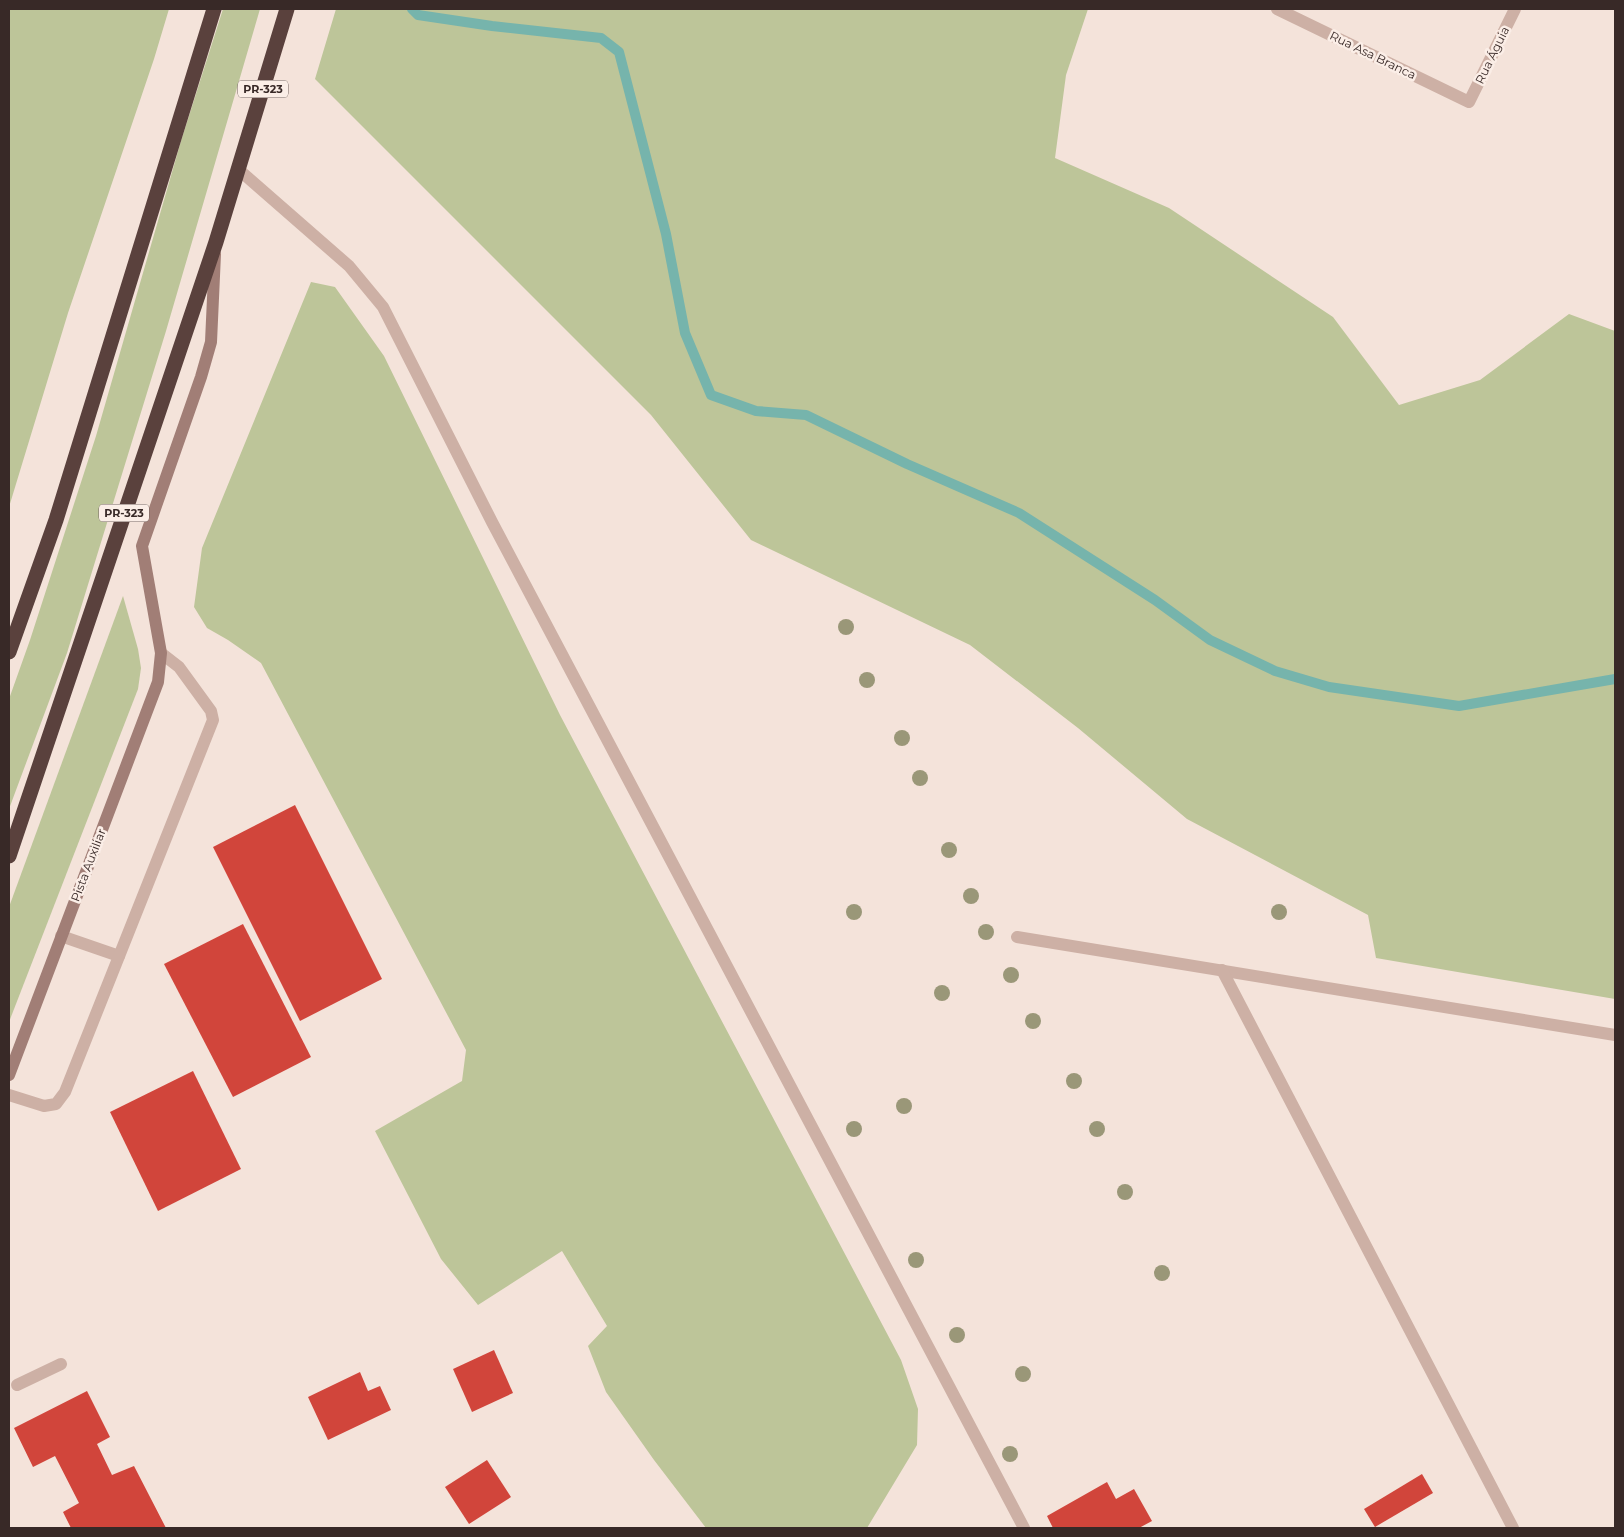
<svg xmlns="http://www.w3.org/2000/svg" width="1624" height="1537" font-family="Montserrat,sans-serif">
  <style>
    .green { fill: #bdc599 }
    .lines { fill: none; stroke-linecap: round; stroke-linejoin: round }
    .stream { stroke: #76b4ac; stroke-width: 10 }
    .building { fill: #d1453b }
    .lane { stroke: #cdb0a5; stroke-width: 12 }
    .street { stroke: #cdb0a5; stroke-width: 12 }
    .secondary { stroke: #a17e76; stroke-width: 12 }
    .highway { stroke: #5a413d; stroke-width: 15 }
    .tree { fill: #9a9778 }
    .labels { text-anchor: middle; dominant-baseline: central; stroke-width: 5; stroke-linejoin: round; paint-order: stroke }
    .shield { fill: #fbeee7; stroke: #726461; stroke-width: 1 }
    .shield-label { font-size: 11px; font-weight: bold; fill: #382927 }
    .street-label { font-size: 12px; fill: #382927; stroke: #fbeee7 }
  </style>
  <rect width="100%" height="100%" fill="#f4e3da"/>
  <!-- green -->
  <g class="green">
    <polygon points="9,9 169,9 154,59 68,313 9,507"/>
    <polygon points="223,9 260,9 166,331 67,653 9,809 9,699 30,640 96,436 181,141"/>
    <polygon points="336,9 1088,9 1066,75 1055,158 1169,208 1333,317 1399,405 1480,380 1569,314 1615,331 1615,999 1376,958 1368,915 1187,819 1078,728 970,645 751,540 651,415 315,79"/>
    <polygon points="311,282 335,287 384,356 560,715 901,1360 918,1409 917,1445 867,1528 706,1528 654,1460 606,1392 588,1346 607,1326 562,1251 478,1305 441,1259 375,1131 462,1081 466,1050 261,663 228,640 207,628 194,607 202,548"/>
    <polygon points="123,596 138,649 141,668 138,689 9,1022 9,907"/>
  </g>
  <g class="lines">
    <!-- stream -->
    <polyline class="stream" points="412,9 418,15 492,26 601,38 619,52 666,234 685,333 711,395 756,411 806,415 907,464 1019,513 1155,600 1210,640 1275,671 1329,687 1459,706 1615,679"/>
  </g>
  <!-- building -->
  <g class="building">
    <polygon points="295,805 382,979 300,1021 213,847"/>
    <polygon points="243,924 311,1057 233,1097 164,964"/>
    <polygon points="193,1071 241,1169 158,1211 110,1112"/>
    <polygon points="494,1350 513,1393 472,1412 453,1369"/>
    <polygon points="360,1372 368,1391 380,1386 391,1410 328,1440 308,1397"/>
    <polygon points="87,1391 110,1437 97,1444 112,1475 134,1466 166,1528 71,1528 63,1512 79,1503 55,1456 33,1467 14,1428"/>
    <polygon points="487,1460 511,1497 469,1524 445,1487"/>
    <polygon points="1422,1474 1433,1493 1375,1527 1364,1509"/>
    <polygon points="1107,1482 1116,1499 1134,1489 1152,1521 1139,1528 1053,1528 1047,1516"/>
  </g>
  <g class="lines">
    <!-- lane -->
    <g class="lane">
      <polyline points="238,169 349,266 383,307 492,522 1024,1528"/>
      <polyline points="61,936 119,956"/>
      <polyline points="9,1095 44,1106 56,1104 65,1092 213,720 211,711 179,667 161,653"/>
      <polyline points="17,1385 61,1364"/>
    </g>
    <!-- street -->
    <g class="street">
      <polyline points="1277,9 1469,102 1515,9"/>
      <polyline points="1017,937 1615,1035"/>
      <polyline points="1222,970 1513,1528"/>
    </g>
    <!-- secondary -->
    <polyline class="secondary" points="9,1075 158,682 161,653 142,546 201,377 211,342 215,254"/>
    <!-- highway -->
    <g class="highway">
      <polyline points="9,652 56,520 214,9"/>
      <polyline points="9,856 216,242 287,9"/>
    </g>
  </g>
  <!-- trees -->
  <g class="tree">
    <circle cx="846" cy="627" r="8"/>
    <circle cx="867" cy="680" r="8"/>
    <circle cx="902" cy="738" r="8"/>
    <circle cx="920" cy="778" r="8"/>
    <circle cx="949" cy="850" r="8"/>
    <circle cx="971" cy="896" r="8"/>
    <circle cx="854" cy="912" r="8"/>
    <circle cx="1279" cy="912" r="8"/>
    <circle cx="986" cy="932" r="8"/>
    <circle cx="1011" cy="975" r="8"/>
    <circle cx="942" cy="993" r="8"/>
    <circle cx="1033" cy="1021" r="8"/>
    <circle cx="1074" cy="1081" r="8"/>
    <circle cx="904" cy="1106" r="8"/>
    <circle cx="854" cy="1129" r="8"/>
    <circle cx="1097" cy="1129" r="8"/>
    <circle cx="1125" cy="1192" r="8"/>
    <circle cx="916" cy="1260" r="8"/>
    <circle cx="1162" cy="1273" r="8"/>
    <circle cx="957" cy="1335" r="8"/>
    <circle cx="1023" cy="1374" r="8"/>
    <circle cx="1010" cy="1454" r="8"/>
  </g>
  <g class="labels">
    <!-- shield labels -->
    <g class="shield">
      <rect x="238" y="80.5" width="50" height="17" rx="4"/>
      <rect x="99" y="504.5" width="50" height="17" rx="4"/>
    </g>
    <g class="shield-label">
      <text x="263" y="89">PR-323</text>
      <text x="124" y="513">PR-323</text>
    </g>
    <!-- street labels -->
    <g class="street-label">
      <text transform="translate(1373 55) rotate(26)">Rua Asa Branca</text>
      <text transform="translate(1492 55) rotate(-64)">Rua Águia</text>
      <text transform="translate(88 865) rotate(-69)">Pista Auxiliar</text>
    </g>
  </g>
  <!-- border -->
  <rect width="1624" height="1537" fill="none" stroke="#382927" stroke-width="20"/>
</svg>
